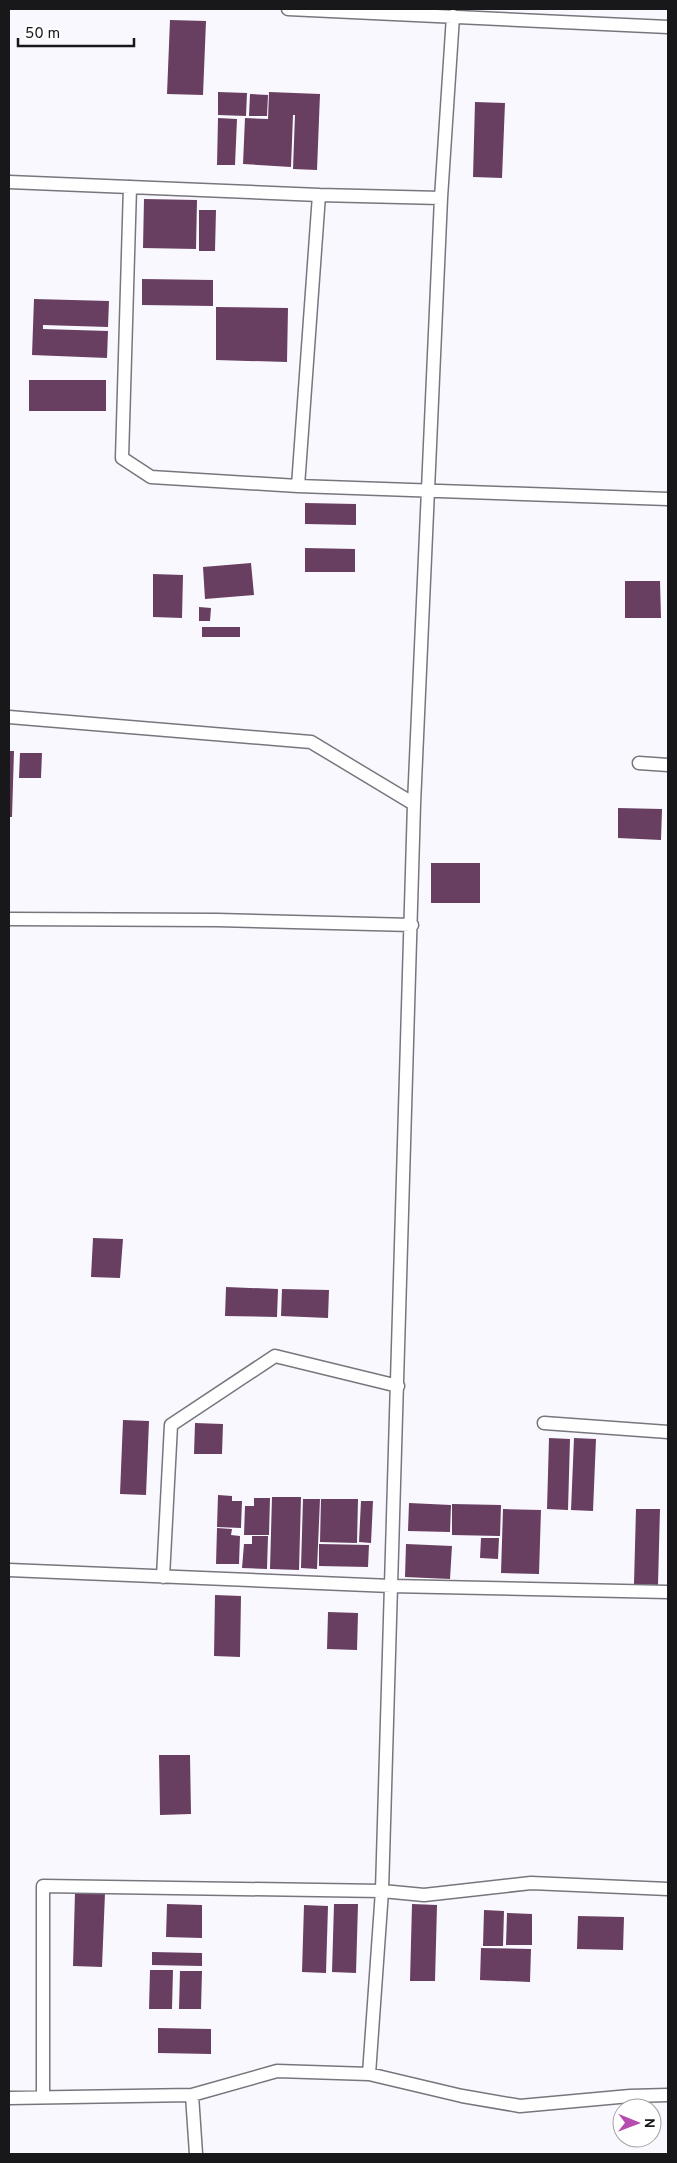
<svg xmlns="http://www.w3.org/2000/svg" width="677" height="2163" viewBox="0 0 677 2163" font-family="Overpass,sans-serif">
	<rect width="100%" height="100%" fill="#faf8ff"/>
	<!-- building -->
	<path fill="#683f60" d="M 170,20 L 206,21 L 203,95 L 167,94 Z
		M 218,92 L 247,93 L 246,116 L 218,115 Z
		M 269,92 L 320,94 L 317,170 L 293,169 L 295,115 L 293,115 L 291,167 L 243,164 L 245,118 L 268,119 Z
		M 250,94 L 268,95 L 267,116 L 249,116 Z
		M 475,102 L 505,103 L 502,178 L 473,177 Z
		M 218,118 L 237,119 L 235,165 L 217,165 Z
		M 144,199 L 197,200 L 196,249 L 143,248 Z
		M 199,210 L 216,210 L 215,251 L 199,251 Z
		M 142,279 L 213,280 L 213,306 L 142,305 Z
		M 34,299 L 109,301 L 108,327 L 43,325 L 43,329 L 108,331 L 107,358 L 32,355 Z
		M 216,307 L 288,308 L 287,362 L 216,360 Z
		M 29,380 L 106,380 L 106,411 L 29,411 Z
		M 305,503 L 356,504 L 356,525 L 305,524 Z
		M 305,548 L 355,549 L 355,572 L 305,572 Z
		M 251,563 L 254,595 L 205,599 L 203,567 Z
		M 153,574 L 183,575 L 182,618 L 153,617 Z
		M 625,581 L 660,581 L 661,618 L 625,618 Z
		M 199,607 L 211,608 L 210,621 L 199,621 Z
		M 202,627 L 240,627 L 240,637 L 202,637 Z
		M 9,751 L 14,751 L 12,817 L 9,817 Z
		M 20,753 L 42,753 L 41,778 L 19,778 Z
		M 618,808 L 662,809 L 661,840 L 618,838 Z
		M 431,863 L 480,863 L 480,903 L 431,903 Z
		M 93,1238 L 123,1239 L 120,1278 L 91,1277 Z
		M 226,1287 L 278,1289 L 277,1317 L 225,1316 Z
		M 282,1289 L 329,1290 L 328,1318 L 281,1316 Z
		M 123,1420 L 149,1421 L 146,1495 L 120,1494 Z
		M 195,1423 L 223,1424 L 222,1454 L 194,1454 Z
		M 549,1438 L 570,1439 L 568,1510 L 547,1509 Z
		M 574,1438 L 596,1439 L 593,1511 L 571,1510 Z
		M 218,1495 L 232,1496 L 232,1501 L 242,1501 L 241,1528 L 217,1527 Z
		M 272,1497 L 301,1497 L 299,1570 L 270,1569 Z
		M 254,1498 L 270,1498 L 269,1535 L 244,1535 L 245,1506 L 254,1506 Z
		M 303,1499 L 320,1499 L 317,1569 L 301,1568 Z
		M 321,1499 L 358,1499 L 357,1543 L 320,1542 Z
		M 361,1501 L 373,1501 L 371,1543 L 359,1542 Z
		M 409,1503 L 451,1505 L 450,1532 L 408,1531 Z
		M 452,1504 L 501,1505 L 500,1536 L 452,1535 Z
		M 503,1509 L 541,1510 L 539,1574 L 501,1573 Z
		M 636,1509 L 660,1509 L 658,1585 L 634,1584 Z
		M 217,1528 L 232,1529 L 231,1535 L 240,1536 L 239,1564 L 216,1564 Z
		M 252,1536 L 268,1536 L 267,1569 L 242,1568 L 244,1544 L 252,1544 Z
		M 481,1538 L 499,1538 L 498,1559 L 480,1558 Z
		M 319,1544 L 369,1545 L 368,1567 L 319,1566 Z
		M 406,1544 L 452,1546 L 450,1579 L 405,1577 Z
		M 215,1595 L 241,1596 L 240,1657 L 214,1656 Z
		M 328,1612 L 358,1613 L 357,1650 L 327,1649 Z
		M 159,1755 L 190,1755 L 191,1814 L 160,1815 Z
		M 75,1892 L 105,1893 L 102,1967 L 73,1966 Z
		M 167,1904 L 202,1905 L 202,1938 L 166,1937 Z
		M 334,1904 L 358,1904 L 356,1973 L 332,1972 Z
		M 412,1904 L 437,1905 L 435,1981 L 410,1981 Z
		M 304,1905 L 328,1906 L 326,1973 L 302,1972 Z
		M 484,1910 L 504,1911 L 503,1946 L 483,1946 Z
		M 507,1913 L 532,1914 L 532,1945 L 506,1945 Z
		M 578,1916 L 624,1917 L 623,1950 L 577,1949 Z
		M 481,1948 L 531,1949 L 530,1982 L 480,1980 Z
		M 152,1952 L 202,1953 L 202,1966 L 152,1965 Z
		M 150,1970 L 173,1970 L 172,2009 L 149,2009 Z
		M 180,1971 L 202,1971 L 201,2009 L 179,2009 Z
		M 158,2028 L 211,2029 L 211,2054 L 158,2053 Z"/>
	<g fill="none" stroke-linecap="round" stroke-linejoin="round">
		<!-- minor casing -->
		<g stroke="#78767d" stroke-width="15">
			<path id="minor" d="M 288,9 L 668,27
				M 9,182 L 319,195 L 441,198
				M 130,187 L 122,458 L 151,477 L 298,486 L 668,499
				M 298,486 L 319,195
				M 9,717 L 311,742 L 414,804
				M 639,763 L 668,765
				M 9,919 L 217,920 L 412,925
				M 544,1423 L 668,1432
				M 9,1570 L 391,1586 L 668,1592
				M 163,1577 L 171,1425 L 275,1356 L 398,1386
				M 369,2074 L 382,1891 L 414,804 L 441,198 L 453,16
				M 192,2095 L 196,2154
				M 43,2097 L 43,1886 L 382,1891 L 424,1895 L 531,1883 L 668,1889
				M 9,2098 L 192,2095 L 277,2071 L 369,2074 L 462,2096 L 520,2106 L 630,2096 L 668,2095"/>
		</g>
		<!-- minor -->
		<use href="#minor" stroke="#fff" stroke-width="12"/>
	</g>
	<!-- border -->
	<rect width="677" height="2163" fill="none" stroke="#18171a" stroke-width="20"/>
	<!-- north arrow -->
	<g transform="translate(637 2123) rotate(91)"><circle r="24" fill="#ffffff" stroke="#a3a2a3"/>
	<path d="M0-4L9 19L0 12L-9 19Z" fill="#b54caf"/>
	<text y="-8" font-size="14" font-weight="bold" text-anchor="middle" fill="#18171a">N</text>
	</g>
	<!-- scale -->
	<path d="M18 38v8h116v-8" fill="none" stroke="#18171a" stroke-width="2.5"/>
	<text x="25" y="38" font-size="15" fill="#18171a" stroke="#ffffff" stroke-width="4" paint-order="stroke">50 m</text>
</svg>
